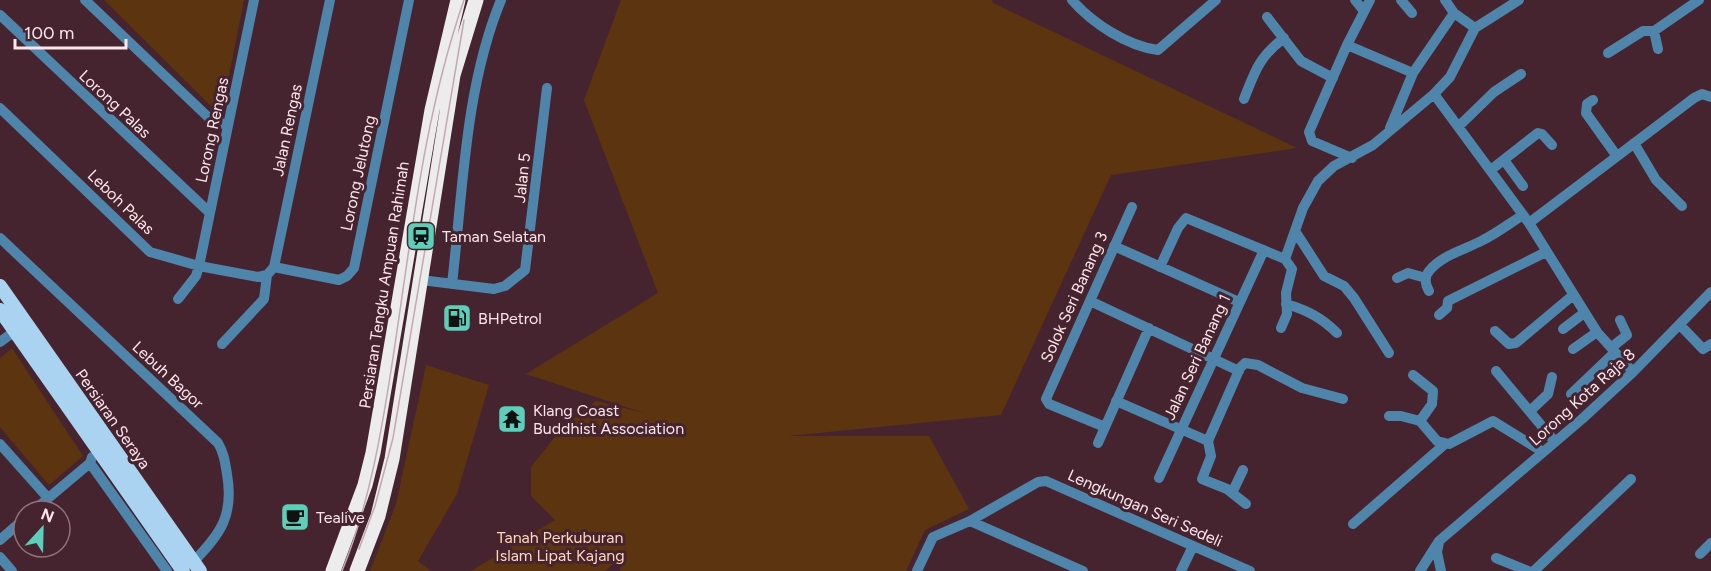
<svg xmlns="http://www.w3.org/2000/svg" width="1711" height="571" viewBox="0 0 1711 571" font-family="Figtree,sans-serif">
	<rect width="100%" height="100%" fill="#46242f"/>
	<!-- green -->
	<path fill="#5c340f" d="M 104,0 L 244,0 L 223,106 L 213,108 Z
		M 621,0 L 992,0 L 993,3 L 1297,148 L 1111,175 L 1001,415 L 788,436 L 929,436 L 969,509 L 925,530 L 906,571 L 620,571 L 622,557 L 605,571 L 471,571 L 555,520 L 531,496 L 531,467 L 562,428 L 596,401 L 644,413 L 526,374 L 658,293 L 584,100 Z
		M 12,348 L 83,456 L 49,485 L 0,427 L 0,358 Z
		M 426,365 L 489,385 L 457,494 L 418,561 L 431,571 L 370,571 L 396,504 Z"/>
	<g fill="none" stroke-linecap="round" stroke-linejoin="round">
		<!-- minor -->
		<path stroke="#4f85aa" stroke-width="10" d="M 85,0 L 208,117 L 228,126
			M 1072,0 C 1092,23 1127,46 1158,50 L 1216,0
			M 1355,0 L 1363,10
			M 1401,0 L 1412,13
			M 1445,0 L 1454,13 L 1475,28
			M 0,15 L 210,213
			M 1267,17 L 1301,61 L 1333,78
			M 1347,45 L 1413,73
			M 1658,49 L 1654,31 L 1699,0
			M 1608,53 L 1643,31 L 1654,31
			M 1434,94 L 1529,223 L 1597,332 L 1633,372
			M 1244,99 C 1255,71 1259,57 1284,38
			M 1593,100 L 1587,104 L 1586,113 L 1616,155
			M 0,108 L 150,252 L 199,266 L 258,277 L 267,275 L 274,267 L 330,0
			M 1459,126 L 1494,92 L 1521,74
			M 1390,128 L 1413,73 L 1454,13
			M 1634,143 L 1656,180 L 1682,206
			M 1352,158 L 1312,141 L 1309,132 L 1347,45 L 1370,0
			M 1504,160 L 1523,186
			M 1492,169 L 1538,133 L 1542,134 L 1552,145
			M 1529,223 L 1694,98 L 1702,94 L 1711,97
			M 1295,231 L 1324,276 L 1344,286 L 1354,298 L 1389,353
			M 0,238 L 218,443 C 224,453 225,462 227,474 C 234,515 221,534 193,562
			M 1114,246 L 1239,302
			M 1285,259 L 1303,208 L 1318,181 L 1334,166 L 1373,145 L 1434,94 L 1450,77 L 1475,28 L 1519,0
			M 274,267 L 339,280 L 347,276 L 354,268 L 409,0
			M 1160,267 L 1178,228 L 1186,218 L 1285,259
			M 1397,278 L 1408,273 L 1426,278
			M 421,280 L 494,289 L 505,286 L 525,270 L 547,88
			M 452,284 C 463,190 465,87 501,0
			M 1429,291 C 1425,284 1424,276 1430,270 C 1442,255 1467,249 1483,240 C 1497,233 1510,223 1523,215
			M 178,299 L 196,276 L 199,266 L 254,0
			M 1090,301 L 1239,371
			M 1286,304 C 1307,310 1322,318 1337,333
			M 1439,315 L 1447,308 L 1448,301 L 1546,252
			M 1680,325 L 1703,349 L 1711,344
			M 1281,328 L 1287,314 L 1286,293 L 1292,269 L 1285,259
			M 1563,329 L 1584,313
			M 1495,331 L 1509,344 L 1516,343 L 1572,296
			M 0,342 L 15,331
			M 222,344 L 264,299 L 267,275
			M 1612,347 L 1627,335 L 1620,320
			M 1573,349 L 1597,332
			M 1496,371 L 1555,442
			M 1413,375 L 1433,391 L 1432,404 L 1420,421 L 1437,441 L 1449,444 L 1493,421 L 1543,452
			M 1571,394 L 1615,352
			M 1116,401 L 1208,441 L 1211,456 L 1202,479 L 1227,489 L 1246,504
			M 1530,411 L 1548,394 L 1552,377
			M 1389,416 L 1401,416 L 1420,421
			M 1105,427 L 1049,404 L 1046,399 L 1132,207
			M 1208,441 L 1240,368 L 1245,363 L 1258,365 L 1302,388 L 1343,399
			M 1098,443 L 1149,328
			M 0,444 L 48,498
			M 90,463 L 167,571
			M 1159,478 L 1264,250
			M 1232,493 L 1243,470
			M 33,511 L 90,463 L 92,457
			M 970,521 L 1083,571
			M 1353,524 L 1445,444
			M 0,540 L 24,519
			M 1439,542 L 1437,552 L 1441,571
			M 1700,554 L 1711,543
			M 0,557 L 12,571
			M 1496,558 L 1528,571
			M 917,571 L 933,537 L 970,521 L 1038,482 L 1046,481 L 1250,571
			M 1181,571 L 1193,546
			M 1420,571 L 1439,541 L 1582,419 L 1633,372 L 1711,292
			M 1534,571 L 1631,479"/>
		<!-- major -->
		<path stroke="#aad3f1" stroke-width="14" d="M 0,286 L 200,571
			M 0,310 L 183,571"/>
		<!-- highway -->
		<path stroke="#ececec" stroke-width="15" d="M 333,571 L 365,485 L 373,453 L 432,110 L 458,0
			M 357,571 L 378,516 L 392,459 L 453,75 L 476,0"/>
		<!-- tram -->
		<path stroke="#c3a8b0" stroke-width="1.5" d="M 359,549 L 375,506 L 393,438 L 464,20
			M 342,571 C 369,505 381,435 392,364 C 411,242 423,118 464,0"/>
	</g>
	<!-- icons -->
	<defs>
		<g id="station-square" transform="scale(1.5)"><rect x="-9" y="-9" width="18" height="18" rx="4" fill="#5dceb9" stroke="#46242f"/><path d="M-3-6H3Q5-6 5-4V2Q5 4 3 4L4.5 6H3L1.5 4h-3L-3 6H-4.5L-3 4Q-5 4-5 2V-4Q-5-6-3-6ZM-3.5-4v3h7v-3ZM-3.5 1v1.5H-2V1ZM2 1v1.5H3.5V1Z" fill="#111"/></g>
		<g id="fuel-square" transform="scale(1.5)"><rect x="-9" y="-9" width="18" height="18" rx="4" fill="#5dceb9" stroke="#46242f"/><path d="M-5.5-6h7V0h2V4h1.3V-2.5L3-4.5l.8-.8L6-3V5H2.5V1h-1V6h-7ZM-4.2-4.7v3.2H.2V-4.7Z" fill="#111"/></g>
		<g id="temple-square" transform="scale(1.5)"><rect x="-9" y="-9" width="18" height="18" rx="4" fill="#5dceb9" stroke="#46242f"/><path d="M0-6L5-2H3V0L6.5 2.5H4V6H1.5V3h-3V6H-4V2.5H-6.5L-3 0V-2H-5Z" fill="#111"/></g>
		<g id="cafe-square" transform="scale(1.5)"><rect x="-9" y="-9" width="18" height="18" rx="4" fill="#5dceb9" stroke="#46242f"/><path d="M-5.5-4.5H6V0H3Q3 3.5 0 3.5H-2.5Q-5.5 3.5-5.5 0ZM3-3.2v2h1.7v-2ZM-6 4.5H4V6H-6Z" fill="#111"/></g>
	</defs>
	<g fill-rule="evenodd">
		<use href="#station-square" x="421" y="236"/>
		<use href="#fuel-square" x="457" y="318"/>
		<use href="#temple-square" x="512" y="419"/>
		<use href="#cafe-square" x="295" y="517"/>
	</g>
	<g text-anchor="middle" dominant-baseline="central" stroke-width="6" stroke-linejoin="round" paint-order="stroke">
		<!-- street labels -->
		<g font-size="16" fill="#fce5eb" stroke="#46242f">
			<text transform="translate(115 104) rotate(43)">Lorong Palas</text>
			<text transform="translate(212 130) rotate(-78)">Lorong Rengas</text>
			<text transform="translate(287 130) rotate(-78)">Jalan Rengas</text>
			<text transform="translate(358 173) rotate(-78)">Lorong Jelutong</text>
			<text transform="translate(522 178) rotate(-84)">Jalan 5</text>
			<text transform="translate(121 202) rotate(44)">Leboh Palas</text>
			<text transform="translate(384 285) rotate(-81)">Persiaran Tengku Ampuan Rahimah</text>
			<text transform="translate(1074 297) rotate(-66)">Solok Seri Banang 3</text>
			<text transform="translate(1197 357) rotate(-65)">Jalan Seri Banang 1</text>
			<text transform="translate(168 375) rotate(43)">Lebuh Bagor</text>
			<text transform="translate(1582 397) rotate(-42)">Lorong Kota Raja 8</text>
			<text transform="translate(113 419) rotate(55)">Persiaran Seraya</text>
			<text transform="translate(1145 508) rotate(24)">Lengkungan Seri Sedeli</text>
		</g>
		<!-- poi labels -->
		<g font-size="16" fill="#fce5eb" stroke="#46242f" text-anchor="start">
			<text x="442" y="236">Taman Selatan</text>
			<text x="478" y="318">BHPetrol</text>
			<text x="533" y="410">Klang Coast<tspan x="533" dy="18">Buddhist Association</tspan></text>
			<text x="316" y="517">Tealive</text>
		</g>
		<!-- park labels -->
		<g font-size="16" fill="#fed7b9" stroke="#46242f">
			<text x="560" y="537">Tanah Perkuburan<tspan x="560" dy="18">Islam Lipat Kajang</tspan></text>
		</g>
	</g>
	<!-- north arrow -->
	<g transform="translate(42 529) rotate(22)"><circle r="28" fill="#46242f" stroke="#8f717a" stroke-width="1.5"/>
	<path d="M0-4.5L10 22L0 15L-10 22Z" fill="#5dceb9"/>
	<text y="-9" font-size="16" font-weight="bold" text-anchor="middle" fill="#fce5eb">N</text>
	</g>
	<!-- scale -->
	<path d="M15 39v9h111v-9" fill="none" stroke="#fce5eb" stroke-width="3"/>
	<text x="24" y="39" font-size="18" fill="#fce5eb" stroke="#46242f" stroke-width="4.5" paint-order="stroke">100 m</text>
</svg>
